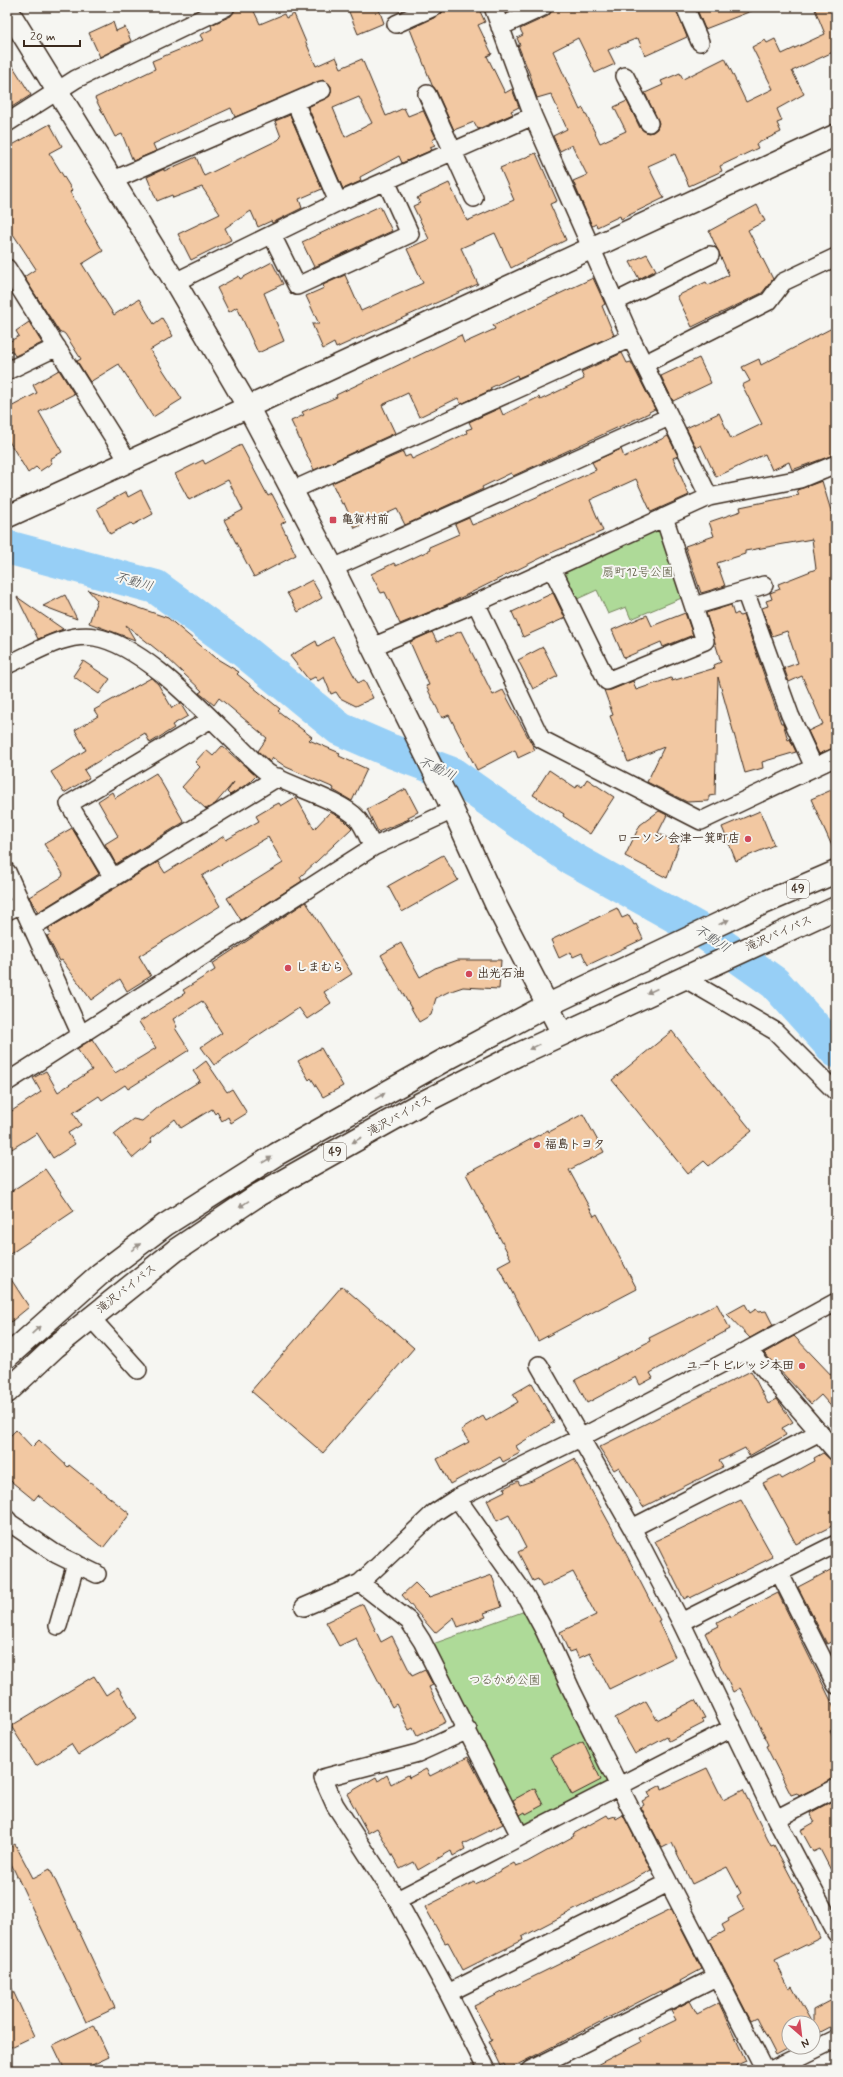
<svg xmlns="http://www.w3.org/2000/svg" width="843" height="2077" viewBox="0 0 843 2077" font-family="Mynerve,'Klee One',sans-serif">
	<rect width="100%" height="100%" fill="#f6f6f2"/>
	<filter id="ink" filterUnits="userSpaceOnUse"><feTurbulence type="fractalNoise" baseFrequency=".025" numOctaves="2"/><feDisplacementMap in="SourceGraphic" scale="8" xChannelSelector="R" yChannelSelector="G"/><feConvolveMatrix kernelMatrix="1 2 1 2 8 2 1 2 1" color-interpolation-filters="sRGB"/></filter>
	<g filter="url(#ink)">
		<!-- green -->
		<path fill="#aeda98" stroke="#74825b" d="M 659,526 L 684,597 L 631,619 L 626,607 L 608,614 L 597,590 L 573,601 L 557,569 Z
			M 528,1610 L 612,1783 L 522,1829 L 430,1645 Z"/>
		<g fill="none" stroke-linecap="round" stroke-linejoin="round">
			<!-- river -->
			<path stroke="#97cff6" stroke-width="34" d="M 7,547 L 156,587 L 244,651 L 340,729 L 391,751 L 452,774 L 571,858 L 702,931 L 775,983 L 836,1051"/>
		</g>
		<!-- building -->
		<path fill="#f2c8a2" stroke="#3b2a1e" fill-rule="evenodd" d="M 236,7 L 252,7 L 260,24 L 284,14 L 286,18 L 294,14 L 316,66 L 336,57 L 341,68 L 362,59 L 386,116 L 404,108 L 408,116 L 423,110 L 436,138 L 432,140 L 435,145 L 430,147 L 432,150 L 402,163 L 399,156 L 360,177 L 361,181 L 343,189 L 308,107 L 330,96 L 331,86 L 323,80 L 235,117 L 231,108 L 153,144 L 156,151 L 133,161 L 122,134 L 115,137 L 95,98 L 155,69 L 152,61 L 203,40 L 200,35 L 212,29 L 211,25 L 231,16 ZM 359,97 L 372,123 L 345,137 L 333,108 Z
			M 347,7 L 378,7 L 384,23 L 358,34 Z
			M 444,7 L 478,7 L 485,22 L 478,25 L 492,54 L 487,56 L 505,93 L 512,89 L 519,107 L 511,111 L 513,114 L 478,129 L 474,122 L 454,130 L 436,90 L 432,85 L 410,29 L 438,16 L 442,13 Z
			M 553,7 L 675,7 L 687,37 L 645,56 L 638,38 L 608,50 L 615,64 L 595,73 L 578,38 L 553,51 L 580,110 L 583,108 L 600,143 L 626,131 L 614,107 L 627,101 L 640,128 L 648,133 L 653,132 L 657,129 L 659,123 L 645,93 L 663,85 L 661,81 L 680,73 L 683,79 L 725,58 L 746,102 L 773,89 L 752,47 L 765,40 L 767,43 L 775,39 L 782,54 L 825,34 L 814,7 L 836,7 L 836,58 L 833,52 L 792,71 L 804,94 L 777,109 L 782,121 L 777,123 L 781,132 L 756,144 L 758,148 L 720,166 L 722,171 L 689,186 L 675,154 L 648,166 L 664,198 L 621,219 L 620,216 L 597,227 L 596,224 L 592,226 L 573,181 L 587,175 L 572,145 L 560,151 L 553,136 L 567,129 L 551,94 L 537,98 L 531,80 L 532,80 L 518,45 L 520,45 L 517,38 L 523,35 L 520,29 L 548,16 L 551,12 Z
			M 696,7 L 759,7 L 759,8 L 705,29 Z
			M 113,22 L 116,31 L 125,27 L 131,41 L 100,57 L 89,33 Z
			M 7,57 L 31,95 L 7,110 Z
			M 290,115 L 322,189 L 299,199 L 302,208 L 272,223 L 271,221 L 258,227 L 251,211 L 225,228 L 231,240 L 191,260 L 178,234 L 220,214 L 202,187 L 173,198 L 172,195 L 157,201 L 147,177 L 164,169 L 164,171 L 196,157 L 204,176 L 278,140 L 281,137 L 275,121 Z
			M 50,124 L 62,146 L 49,153 L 72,190 L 70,192 L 86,220 L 85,221 L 103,251 L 82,264 L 114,315 L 139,299 L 154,324 L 162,318 L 173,336 L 150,350 L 182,399 L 153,417 L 119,364 L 90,382 L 77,361 L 81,359 L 65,334 L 62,332 L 60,333 L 24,277 L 36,269 L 13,234 L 7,238 L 7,148 Z
			M 536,153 L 557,201 L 550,204 L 566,240 L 511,268 L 495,233 L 461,248 L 478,284 L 336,348 L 334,343 L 323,349 L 312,324 L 319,324 L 306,296 L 324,288 L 323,285 L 345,275 L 361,311 L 423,283 L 407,249 L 429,239 L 413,206 L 420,203 L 417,198 L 449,183 L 467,221 L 514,200 L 500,168 Z
			M 757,205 L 765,221 L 748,230 L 773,279 L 762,293 L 692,327 L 677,296 L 706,282 L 708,285 L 729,275 L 709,231 Z
			M 380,206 L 392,231 L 314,267 L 302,242 Z
			M 647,254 L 656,270 L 639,279 L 630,262 Z
			M 272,262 L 283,284 L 264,293 L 284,341 L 258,353 L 237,307 L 229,312 L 217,288 L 239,276 L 240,279 Z
			M 593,278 L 605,304 L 602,306 L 614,335 L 518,378 L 517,375 L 490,388 L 491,390 L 461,404 L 458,398 L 419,417 L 408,393 L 382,405 L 395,433 L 314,470 L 291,421 L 304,415 L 302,412 L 337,397 L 336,395 L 461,335 L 464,343 L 495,329 L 493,325 Z
			M 29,322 L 42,343 L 15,356 L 7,343 L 19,336 L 16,331 Z
			M 836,326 L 836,454 L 792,470 L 789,462 L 772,470 L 765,454 L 716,477 L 701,445 L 696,448 L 686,428 L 719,413 L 731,439 L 762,424 L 742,385 L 750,381 L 742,367 L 759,359 L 761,365 Z
			M 622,353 L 627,363 L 631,362 L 655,409 L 649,412 L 649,413 L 513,476 L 511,473 L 482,487 L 483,489 L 405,525 L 397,509 L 355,528 L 344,503 L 342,504 L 332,483 L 403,452 L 405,457 L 410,455 L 412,459 L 467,433 L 466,430 L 472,428 L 469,422 L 500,408 L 503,415 L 539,397 L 540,400 L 584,379 L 581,372 Z
			M 699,358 L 711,383 L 673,401 L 661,376 Z
			M 59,370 L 74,394 L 39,412 L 62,452 L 50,459 L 52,463 L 40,471 L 36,467 L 28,473 L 7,438 L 7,409 L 37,393 L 33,385 Z
			M 668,436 L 678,456 L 673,458 L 689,495 L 651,512 L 636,479 L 590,500 L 603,531 L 553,552 L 444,606 L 400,624 L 385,592 L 381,593 L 371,574 L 394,563 L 396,566 L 430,550 L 429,547 L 459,534 L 455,524 L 469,518 L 472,525 L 495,516 L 596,470 L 592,462 L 621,449 L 624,457 Z
			M 241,445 L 268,496 L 272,494 L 286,521 L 281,524 L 296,555 L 254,577 L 224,520 L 243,510 L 228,480 L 189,500 L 175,474 L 203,460 L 205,464 Z
			M 822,481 L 832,514 L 836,514 L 836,747 L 819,754 L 808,731 L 823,724 L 802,676 L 789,682 L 784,668 L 798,663 L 787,631 L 772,636 L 762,608 L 768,606 L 766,601 L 772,599 L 770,593 L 780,589 L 778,584 L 816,569 L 812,539 L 745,551 L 745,554 L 717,563 L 725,586 L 701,593 L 685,546 L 714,536 L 709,522 L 741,511 L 740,507 L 799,495 L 797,490 Z
			M 141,490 L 153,514 L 133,525 L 131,523 L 110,534 L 97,508 L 126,492 L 128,497 Z
			M 312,580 L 322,598 L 298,612 L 287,593 Z
			M 88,590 L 168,618 L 214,657 L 239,672 L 237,674 L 280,709 L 278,711 L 312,737 L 309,740 L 340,753 L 339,756 L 367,769 L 352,801 L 333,790 L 334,788 L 286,767 L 273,758 L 270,762 L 258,751 L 267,738 L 219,698 L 214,705 L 203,696 L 199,693 L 202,691 L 166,657 L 126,625 L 135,640 L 89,623 L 97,600 Z
			M 553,593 L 565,618 L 523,637 L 512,612 Z
			M 65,595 L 77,619 L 43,606 Z
			M 17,597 L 63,629 L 38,639 Z
			M 731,605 L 734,615 L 738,613 L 740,616 L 743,615 L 781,723 L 783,723 L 788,740 L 790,739 L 796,752 L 762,762 L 763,768 L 745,773 L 718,677 L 715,795 L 709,796 L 709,801 L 687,802 L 647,782 L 664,747 L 628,762 L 610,716 L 613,715 L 604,690 L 611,690 L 633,681 L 636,690 L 671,678 L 672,681 L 715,668 L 714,665 L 721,662 L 706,613 Z
			M 685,613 L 693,635 L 663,647 L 661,642 L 624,658 L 612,630 L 647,615 L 652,626 Z
			M 461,631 L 493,695 L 503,690 L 535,750 L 518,758 L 515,750 L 477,770 L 449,715 L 442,718 L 426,686 L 429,685 L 410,642 L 432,632 L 437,642 Z
			M 333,637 L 358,683 L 364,680 L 373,698 L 356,706 L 340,698 L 336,692 L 331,694 L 324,677 L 318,681 L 315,677 L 309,680 L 290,656 L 316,641 L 318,646 Z
			M 543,647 L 558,676 L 533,689 L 518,660 Z
			M 83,661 L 110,679 L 99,694 L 73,676 Z
			M 151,678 L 158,684 L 172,708 L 180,703 L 188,716 L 172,725 L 174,728 L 150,743 L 145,733 L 84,770 L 89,778 L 64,793 L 51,772 L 86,750 L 75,730 L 98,716 L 94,710 Z
			M 222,746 L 256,776 L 250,782 L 230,795 L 227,792 L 234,782 L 215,804 L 206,809 L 182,787 L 200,767 L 195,762 L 206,750 L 213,756 Z
			M 549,770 L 576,788 L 578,784 L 582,787 L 587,779 L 614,797 L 590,834 L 563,816 L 564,814 L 533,795 Z
			M 156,773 L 184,822 L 116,864 L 105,844 L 118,836 L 98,801 L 112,792 L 115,798 Z
			M 836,788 L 836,855 L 811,799 Z
			M 406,789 L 418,812 L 408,817 L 409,819 L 378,832 L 367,809 Z
			M 296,797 L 314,829 L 330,812 L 343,819 L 342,821 L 344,820 L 352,828 L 300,877 L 302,881 L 241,920 L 227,898 L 283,863 L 268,837 L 202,876 L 220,906 L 139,956 L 151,976 L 127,991 L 120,979 L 91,1000 L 62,960 L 60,961 L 47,936 L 51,934 L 48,929 L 158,862 L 165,873 L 224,836 L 226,840 L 259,821 L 256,816 L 273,806 L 279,803 L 281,806 Z
			M 659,811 L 667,815 L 658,833 L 679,844 L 667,878 L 625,856 L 640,825 Z
			M 760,811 L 774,845 L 736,861 L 722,827 Z
			M 72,828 L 99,874 L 38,912 L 29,897 L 62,877 L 63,874 L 44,844 Z
			M 443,855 L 458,880 L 402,912 L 388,886 Z
			M 306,902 L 352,974 L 324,992 L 331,1003 L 307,1019 L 299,1008 L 214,1065 L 201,1047 L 222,1033 L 202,1001 L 173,1019 L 177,1027 L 175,1028 L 189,1050 L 128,1089 L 125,1085 L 102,1100 L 99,1096 L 73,1113 L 81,1125 L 68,1133 L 75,1144 L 53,1158 L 37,1133 L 7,1152 L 7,1114 L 41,1092 L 33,1078 L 46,1071 L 58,1092 L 92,1070 L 77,1049 L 92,1039 L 115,1073 L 156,1048 L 139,1022 L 185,993 L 183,990 L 215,970 L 212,964 Z
			M 617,908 L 622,918 L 629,915 L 634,925 L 636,924 L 643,939 L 588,965 L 582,953 L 573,957 L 571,952 L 559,958 L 551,940 Z
			M 401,943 L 420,977 L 435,968 L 458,960 L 501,960 L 499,989 L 463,987 L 448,992 L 436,998 L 431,1015 L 419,1022 L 381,955 Z
			M 672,1031 L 752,1131 L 709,1166 L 704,1161 L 688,1174 L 612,1080 Z
			M 321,1048 L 343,1086 L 323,1097 L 311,1078 L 309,1080 L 298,1061 Z
			M 206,1061 L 227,1092 L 232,1089 L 247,1113 L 231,1123 L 228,1117 L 222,1121 L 217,1112 L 215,1114 L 212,1109 L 181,1128 L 175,1119 L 150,1139 L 152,1142 L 133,1158 L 114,1134 L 133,1119 L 142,1121 L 161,1105 L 200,1081 L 193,1071 Z
			M 583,1114 L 604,1152 L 569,1170 L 594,1216 L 597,1214 L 637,1289 L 538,1341 L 498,1266 L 511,1259 L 466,1174 L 548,1130 L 549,1132 Z
			M 45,1169 L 74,1211 L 7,1256 L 7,1194 Z
			M 7,1273 L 29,1307 L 7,1325 Z
			M 342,1286 L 414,1348 L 323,1453 L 251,1391 Z
			M 717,1304 L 730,1329 L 650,1373 L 653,1378 L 640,1385 L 636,1377 L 587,1403 L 575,1380 L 650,1341 L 649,1338 Z
			M 745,1304 L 750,1313 L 756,1309 L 758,1312 L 766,1311 L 773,1325 L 750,1338 L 727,1314 Z
			M 794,1336 L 836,1380 L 836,1412 L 821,1395 L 811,1404 L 764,1353 Z
			M 751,1371 L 768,1404 L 777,1399 L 793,1422 L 782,1428 L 786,1435 L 749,1456 L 745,1448 L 719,1461 L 723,1467 L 643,1507 L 619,1467 L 614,1470 L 599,1447 Z
			M 532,1383 L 554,1422 L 516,1446 L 520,1453 L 503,1462 L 500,1457 L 450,1484 L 437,1459 L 469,1442 L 461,1430 L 483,1416 L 486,1421 L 518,1402 L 513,1394 Z
			M 16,1430 L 32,1447 L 39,1440 L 68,1467 L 69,1465 L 130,1514 L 103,1548 L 38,1495 L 34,1500 L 7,1478 L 7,1439 Z
			M 823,1453 L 832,1461 L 836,1469 L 836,1524 L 796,1544 L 763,1483 L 779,1475 L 782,1479 L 815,1461 L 814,1458 Z
			M 574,1459 L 624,1550 L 660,1620 L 658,1621 L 675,1657 L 609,1689 L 590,1653 L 579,1658 L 575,1650 L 569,1652 L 560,1632 L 596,1615 L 573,1572 L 542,1587 L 538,1579 L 533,1581 L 518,1552 L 526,1548 L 509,1515 L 497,1521 L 487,1500 L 505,1491 L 504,1488 L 518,1481 L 520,1485 L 532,1481 Z
			M 741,1500 L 773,1557 L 690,1598 L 689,1596 L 684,1599 L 655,1541 Z
			M 836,1567 L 836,1639 L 827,1644 L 798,1587 Z
			M 492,1575 L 502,1607 L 484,1613 L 486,1617 L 458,1627 L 454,1617 L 435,1633 L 402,1595 L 415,1583 L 429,1597 Z
			M 778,1593 L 836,1711 L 836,1728 L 830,1731 L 836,1744 L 836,1778 L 799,1796 L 797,1793 L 791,1795 L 766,1746 L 768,1745 L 764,1736 L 765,1736 L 740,1688 L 733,1692 L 705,1633 L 719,1626 L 717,1622 L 730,1615 L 731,1617 Z
			M 363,1604 L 381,1642 L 392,1636 L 412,1676 L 425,1670 L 433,1685 L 429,1687 L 446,1722 L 417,1736 L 413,1728 L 409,1730 L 396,1704 L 392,1707 L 356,1638 L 339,1646 L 326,1622 Z
			M 94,1676 L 106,1695 L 118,1687 L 137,1718 L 78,1755 L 71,1744 L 36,1766 L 11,1726 Z
			M 695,1700 L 705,1718 L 701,1719 L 704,1723 L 669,1741 L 667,1737 L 635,1754 L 615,1718 L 646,1701 L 657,1720 Z
			M 583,1741 L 601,1780 L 572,1795 L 551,1757 Z
			M 468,1757 L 503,1824 L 463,1844 L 465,1849 L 453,1856 L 451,1851 L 418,1870 L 414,1862 L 400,1869 L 377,1828 L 368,1833 L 347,1794 L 376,1777 L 378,1781 L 387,1775 L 391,1784 L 408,1775 L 409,1778 L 426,1769 L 430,1776 Z
			M 707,1768 L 723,1800 L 743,1790 L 771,1846 L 774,1845 L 803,1900 L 820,1938 L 775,1960 L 789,1989 L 792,1987 L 812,2023 L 789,2023 L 789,2047 L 791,2047 L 776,2055 L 757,2018 L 751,2021 L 709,1940 L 725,1931 L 722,1925 L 729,1921 L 728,1919 L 744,1910 L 737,1896 L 741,1893 L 727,1867 L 692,1884 L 672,1843 L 662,1848 L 641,1807 L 644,1805 L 642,1801 L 650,1797 L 648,1792 L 661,1785 L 662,1789 Z
			M 535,1788 L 543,1805 L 526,1814 L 525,1812 L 520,1815 L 513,1800 Z
			M 836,1799 L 836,1880 L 820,1849 L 813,1852 L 801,1830 L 815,1822 L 810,1813 Z
			M 607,1815 L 609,1818 L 615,1816 L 616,1819 L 623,1815 L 651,1870 L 522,1937 L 523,1940 L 463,1970 L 448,1942 L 445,1943 L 425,1907 L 474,1882 L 475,1884 L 482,1881 L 514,1863 L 516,1866 L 527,1862 L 574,1836 L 573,1834 Z
			M 15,1844 L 33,1878 L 50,1869 L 115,2008 L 86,2022 L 7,1855 L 7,1849 Z
			M 671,1909 L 702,1969 L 680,1981 L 681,1983 L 661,1993 L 660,1991 L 507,2070 L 504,2064 L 501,2066 L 489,2041 L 492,2040 L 474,2006 Z
			M 7,1978 L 34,2036 L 7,2049 Z
			M 836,1998 L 836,2024 L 813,2036 L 813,2010 Z
			M 690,2001 L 697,2014 L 719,2003 L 746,2061 L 737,2065 L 740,2070 L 587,2070 L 641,2042 L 639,2038 L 676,2020 L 671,2011 Z
			M 94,2025 L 109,2057 L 92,2065 L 95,2070 L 65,2070 L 53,2045 Z"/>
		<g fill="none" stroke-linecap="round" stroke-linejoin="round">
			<!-- minor casing -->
			<g stroke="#3b2a1e" stroke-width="20">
				<path id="minor" d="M 493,7 L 533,116 L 631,338 L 709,497
					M 685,7 L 700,42
					M 396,24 L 434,7
					M 500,27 L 543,7
					M 625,76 L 649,123
					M 427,94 L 474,198
					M 295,102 L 338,202
					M 7,123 L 76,79 L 226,7
					M 111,181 L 322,90
					M 272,235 L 297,286 L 410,234 L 386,181
					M 7,268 L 128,461
					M 175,282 L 338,202 L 533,116
					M 615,302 L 710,255
					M 644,364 L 769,301 L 783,282 L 836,257
					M 7,371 L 57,347
					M 293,490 L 631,338
					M 333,568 L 669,417
					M 552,568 L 607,681 L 705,641 L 664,517
					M 745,591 L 790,715 L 814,767
					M 476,603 L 541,739 L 701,821 L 836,757
					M 694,606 L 764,585
					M 372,647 L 476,603 L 709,497 L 800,479 L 836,464
					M 7,665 C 34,653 65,632 95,637 C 145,646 203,712 239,746 C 248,755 258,766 268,773 C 290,786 342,801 357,818 C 364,826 368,838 373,847
					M 7,872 L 81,1035
					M 113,878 L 69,804 L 211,719
					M 7,911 L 22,904
					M 32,927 L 278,777
					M 682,977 L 775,1031 L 836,1092
					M 7,1082 L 373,847 L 453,810
					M 91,1318 L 138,1370
					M 748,1350 L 836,1302
					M 539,1365 L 632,1528 L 681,1622 L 776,1819 L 836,1933
					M 7,1519 L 10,1523 L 56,1554 L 97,1574
					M 632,1528 L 820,1432
					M 780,1574 L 836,1685
					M 360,1583 L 409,1621 L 422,1641 L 520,1836
					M 304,1607 L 360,1583 L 434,1513 L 457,1498
					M 681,1622 L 836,1544
					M 58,1626 L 76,1563
					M 468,1730 L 418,1753 L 323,1778 L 335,1805 L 397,1900 L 448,1993 L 487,2070
					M 776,1819 L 836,1788
					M 397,1900 L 732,1728
					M 448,1993 L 668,1883
					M 530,2070 L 716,1977
					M 765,2070 L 619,1786 L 571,1689 L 545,1632 L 524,1593 L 457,1498 L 580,1438 L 748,1350 L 836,1452
					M 773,2070 L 836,2039"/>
			</g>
			<!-- tertiary casing -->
			<g stroke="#3b2a1e" stroke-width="24">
				<path id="tertiary" d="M 7,9 L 175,282 L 248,407 L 333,568 L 453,810 L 496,905 L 562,1033
					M 7,517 L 248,407 L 836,135"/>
			</g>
			<!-- trunk casing -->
			<g stroke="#3b2a1e" stroke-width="25">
				<path id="trunk" d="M 7,1357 L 100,1274 L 165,1225 L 277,1154 L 441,1062 L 548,1005 L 759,905 L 836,872
					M 7,1392 L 55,1347 L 176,1250 L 258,1195 L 420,1104 L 517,1055 L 836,908"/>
			</g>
			<!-- minor -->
			<use href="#minor" stroke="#f6f6f2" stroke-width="17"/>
			<!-- tertiary -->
			<use href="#tertiary" stroke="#f6f6f2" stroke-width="21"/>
			<!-- trunk -->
			<use href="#trunk" stroke="#f6f6f2" stroke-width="22"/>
		</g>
		<!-- one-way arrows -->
		<defs><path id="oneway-solid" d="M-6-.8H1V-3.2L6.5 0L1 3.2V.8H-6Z"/></defs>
		<g fill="#989088">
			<use href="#oneway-solid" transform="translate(724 922) rotate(-26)"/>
			<use href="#oneway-solid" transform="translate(652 991) rotate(155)"/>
			<use href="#oneway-solid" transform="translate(534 1047) rotate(154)"/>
			<use href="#oneway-solid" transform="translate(380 1096) rotate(-29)"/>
			<use href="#oneway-solid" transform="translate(357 1140) rotate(151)"/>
			<use href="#oneway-solid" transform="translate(267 1160) rotate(-32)"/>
			<use href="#oneway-solid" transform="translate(244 1204) rotate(146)"/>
			<use href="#oneway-solid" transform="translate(136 1247) rotate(-37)"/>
			<use href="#oneway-solid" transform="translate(36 1330) rotate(-43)"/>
		</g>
	</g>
	<!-- markers -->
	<g fill="#d1495b" stroke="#f6f6f2" stroke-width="1.5">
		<rect x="329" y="516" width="8" height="8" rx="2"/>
		<circle cx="748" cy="839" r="4"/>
		<circle cx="288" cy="968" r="4"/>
		<circle cx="469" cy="974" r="4"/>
		<circle cx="537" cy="1145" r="4"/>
		<circle cx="802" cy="1366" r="4"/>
	</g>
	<g text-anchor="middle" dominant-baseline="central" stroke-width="4" stroke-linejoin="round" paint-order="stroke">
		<!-- shield labels -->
		<g fill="#f6f6f2" stroke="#73675e" stroke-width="1">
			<rect x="787" y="880" width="22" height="18" rx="3"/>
			<rect x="324" y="1143" width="22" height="18" rx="3"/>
		</g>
		<g font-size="11" font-weight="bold" fill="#3b2a1e">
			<text x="798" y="889">49</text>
			<text x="335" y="1152">49</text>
		</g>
		<!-- poi labels -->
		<g font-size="12" font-weight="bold" fill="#3b2a1e" stroke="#f6f6f2" text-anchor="start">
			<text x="341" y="520">亀賀村前</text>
			<text x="740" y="839" text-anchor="end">ローソン 会津一箕町店</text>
			<text x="296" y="968">しまむら</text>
			<text x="477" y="974">出光石油</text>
			<text x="545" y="1145">福島トヨタ</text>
			<text x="794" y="1366" text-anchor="end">ユートビレッジ本田</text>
		</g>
		<!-- park labels -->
		<g font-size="12" fill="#58563c" stroke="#f6f6f2">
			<text x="638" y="573">扇町12号公園</text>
			<text x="505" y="1681">つるかめ公園</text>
		</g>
		<!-- street labels -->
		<g font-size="12" fill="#3b2a1e" stroke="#f6f6f2">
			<text transform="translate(779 934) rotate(-24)">滝沢バイパス</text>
			<text transform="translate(400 1116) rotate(-29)">滝沢バイパス</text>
			<text transform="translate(127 1289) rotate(-38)">滝沢バイパス</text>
		</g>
		<!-- water labels -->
		<g font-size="13" font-style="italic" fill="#525354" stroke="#f6f6f2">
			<text transform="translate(134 582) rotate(16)">不動川</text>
			<text transform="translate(437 769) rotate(25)">不動川</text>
			<text transform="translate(712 939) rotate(34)">不動川</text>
		</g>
	</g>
	<!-- margin -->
	<rect width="843" height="2077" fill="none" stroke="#f6f6f2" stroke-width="24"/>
	<rect x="12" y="12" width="819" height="2053" fill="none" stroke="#3b2a1e" stroke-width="1.5" filter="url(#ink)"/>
	<!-- north arrow -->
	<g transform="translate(801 2035) rotate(152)"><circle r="19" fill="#f6f6f2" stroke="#aba49d"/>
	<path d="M0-3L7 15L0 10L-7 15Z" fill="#d1495b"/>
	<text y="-6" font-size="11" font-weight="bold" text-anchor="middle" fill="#3b2a1e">N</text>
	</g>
	<!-- scale -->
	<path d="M24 40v6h56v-6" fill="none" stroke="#3b2a1e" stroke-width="2"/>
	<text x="30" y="40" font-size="12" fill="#3b2a1e" stroke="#f6f6f2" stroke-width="3" paint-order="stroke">20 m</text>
</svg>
